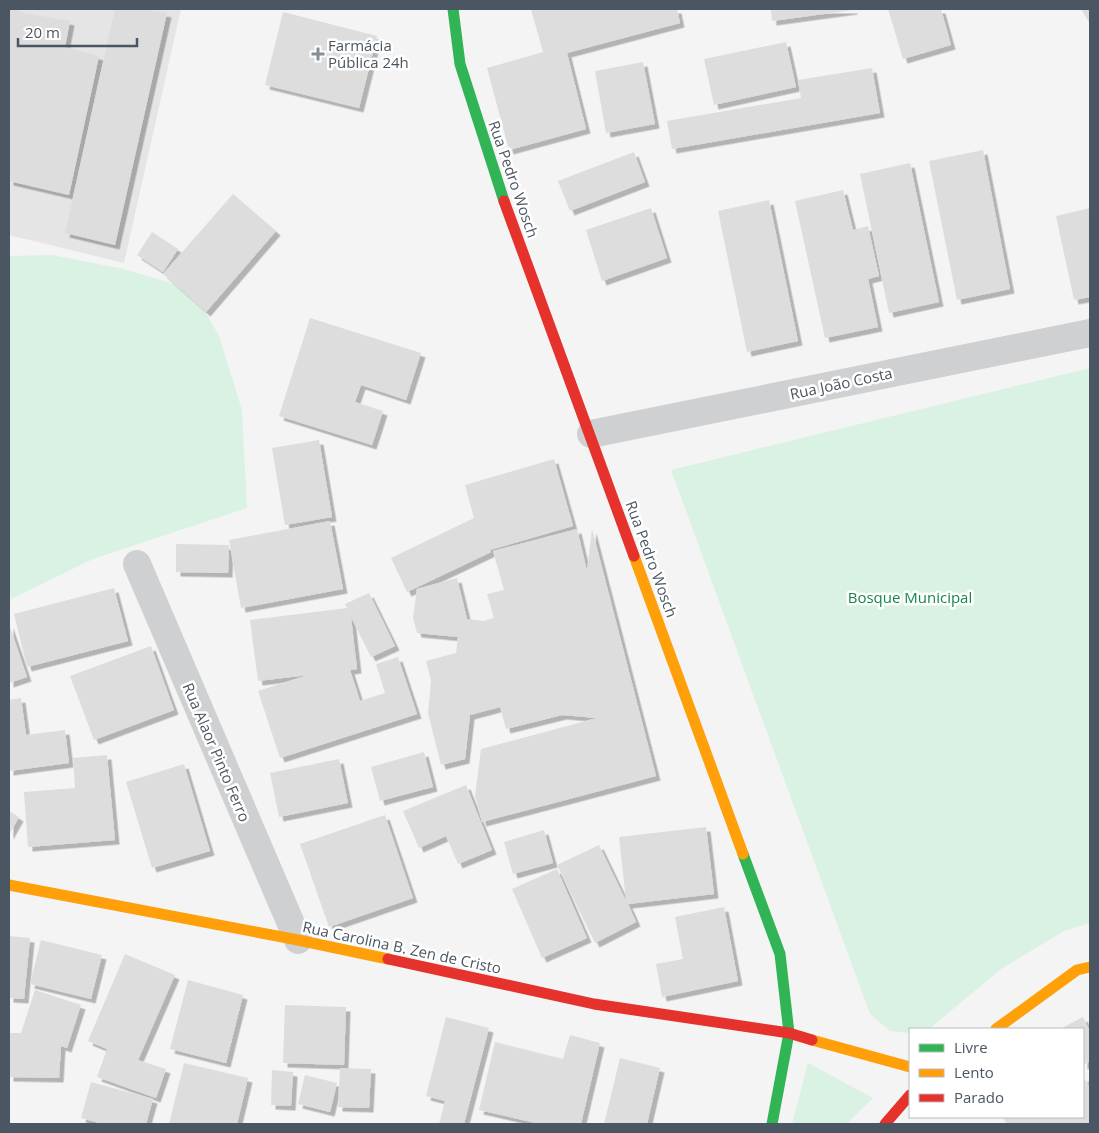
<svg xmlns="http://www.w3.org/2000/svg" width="1099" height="1133" viewBox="0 0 1099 1133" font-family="'Open Sans',sans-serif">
	<defs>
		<filter id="shadow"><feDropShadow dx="4.5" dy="4.5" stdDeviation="0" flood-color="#0004"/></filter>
	</defs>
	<rect width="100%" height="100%" fill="#f4f4f4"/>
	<!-- education -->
	<path fill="#e6e5e6" d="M 9,9 L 181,9 L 124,263 L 9,235 Z"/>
	<!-- green -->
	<path fill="#d9f2e3" d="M 52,255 L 124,269 L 193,290 L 219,336 L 242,410 L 247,508 L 93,559 L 9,600 L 9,256 Z
		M 1090,368 L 1090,923 L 1064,931 L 1001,969 L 929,1029 L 910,1029 L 910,1033 L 890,1031 L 870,1014 L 671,470 Z
		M 808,1063 L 873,1098 L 847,1124 L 792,1124 Z"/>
	<!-- building -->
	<path fill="#ddddde" filter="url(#shadow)" d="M 9,9 L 20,9 L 19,12 L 70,21 L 65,47 L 99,56 L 69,195 L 9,181 Z
		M 115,9 L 145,9 L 167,13 L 115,245 L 65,233 Z
		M 531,9 L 677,9 L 680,23 L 567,53 L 586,129 L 509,150 L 487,68 L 543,52 Z
		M 771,9 L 853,9 L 853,10 L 772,21 Z
		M 888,9 L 941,9 L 951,45 L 903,59 Z
		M 1081,9 L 1090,9 L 1090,24 Z
		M 283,12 L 377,36 L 359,108 L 265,85 Z
		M 786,42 L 796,87 L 714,105 L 704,59 Z
		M 643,62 L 655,124 L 606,133 L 595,71 Z
		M 872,68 L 880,113 L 672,149 L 667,121 L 801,98 L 798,80 Z
		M 983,150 L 1010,289 L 957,300 L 929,161 Z
		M 634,152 L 645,182 L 570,211 L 558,181 Z
		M 910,163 L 939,302 L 889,313 L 860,174 Z
		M 843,190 L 853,230 L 868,226 L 879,276 L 868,279 L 878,327 L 825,338 L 795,201 Z
		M 233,194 L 276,231 L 206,312 L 163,274 Z
		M 769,200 L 798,341 L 747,352 L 718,211 Z
		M 651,208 L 667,258 L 602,281 L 586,230 Z
		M 1090,208 L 1090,297 L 1074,300 L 1056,216 Z
		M 152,232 L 178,249 L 163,272 L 137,255 Z
		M 310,318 L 421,353 L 406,400 L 361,385 L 355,402 L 383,411 L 372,445 L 279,416 Z
		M 319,440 L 332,517 L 285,525 L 272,448 Z
		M 554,459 L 573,526 L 490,550 L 491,552 L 407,592 L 391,558 L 474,518 L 465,485 Z
		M 330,521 L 343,589 L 241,608 L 229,540 Z
		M 577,529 L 587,571 L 592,529 L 656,776 L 482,822 L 475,796 L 481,749 L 597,718 L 562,715 L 506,729 L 500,707 L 470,715 L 465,759 L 441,765 L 428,713 L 431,681 L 426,661 L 456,653 L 458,637 L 417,633 L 413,618 L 417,589 L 457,578 L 467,619 L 483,621 L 494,618 L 487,594 L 504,590 L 493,551 Z
		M 176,544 L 229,545 L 228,573 L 176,572 Z
		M 114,588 L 128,641 L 27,667 L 14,614 Z
		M 369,593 L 395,646 L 371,657 L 351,617 L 357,669 L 350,670 L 360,701 L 385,693 L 376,664 L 398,657 L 417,714 L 280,758 L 258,691 L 308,675 L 258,681 L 250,620 L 347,608 L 345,604 Z
		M 9,624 L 27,677 L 9,683 Z
		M 151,646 L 174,710 L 94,740 L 70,676 Z
		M 21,698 L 26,735 L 65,730 L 69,763 L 9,771 L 9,700 Z
		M 424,752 L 433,787 L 380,801 L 371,767 Z
		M 107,755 L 115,840 L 28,847 L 24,792 L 75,788 L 73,758 Z
		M 339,759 L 348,803 L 279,817 L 270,773 Z
		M 184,764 L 210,851 L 152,868 L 126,782 Z
		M 466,785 L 492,850 L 458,864 L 446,836 L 419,848 L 403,811 Z
		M 9,811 L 19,817 L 9,835 Z
		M 385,815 L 413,898 L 329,927 L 300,844 Z
		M 706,827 L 714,894 L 628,904 L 636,922 L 595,943 L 557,865 L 599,845 L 626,901 L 619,837 Z
		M 544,830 L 553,863 L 513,874 L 504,842 Z
		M 557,869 L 587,938 L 542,958 L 512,889 Z
		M 724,907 L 738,981 L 662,997 L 656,964 L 683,959 L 675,917 Z
		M 9,936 L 30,938 L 24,999 L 9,998 Z
		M 41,940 L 102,955 L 91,999 L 30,984 Z
		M 125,954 L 175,975 L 138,1060 L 166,1069 L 156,1098 L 97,1077 L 107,1049 L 88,1041 Z
		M 188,980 L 243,995 L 226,1063 L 170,1049 Z
		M 35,990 L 81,1005 L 67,1048 L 61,1046 L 59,1078 L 9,1077 L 9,1033 L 21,1033 Z
		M 285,1005 L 346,1007 L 344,1065 L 283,1063 Z
		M 446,1017 L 489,1028 L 464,1124 L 439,1124 L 445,1101 L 426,1096 Z
		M 1083,1017 L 1090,1032 L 1090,1061 L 1083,1065 L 1083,1029 L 1060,1029 Z
		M 570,1035 L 600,1043 L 581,1124 L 540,1124 L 479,1110 L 495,1042 L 563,1059 Z
		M 620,1058 L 660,1068 L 647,1124 L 604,1124 Z
		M 184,1063 L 248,1078 L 237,1124 L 169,1124 Z
		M 340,1068 L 371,1069 L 369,1108 L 338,1107 Z
		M 272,1070 L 293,1072 L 291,1106 L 271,1105 Z
		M 305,1075 L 337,1083 L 330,1112 L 298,1104 Z
		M 1083,1076 L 1090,1088 L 1090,1124 L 1007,1124 L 1002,1117 L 1083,1117 Z
		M 91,1082 L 153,1099 L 146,1124 L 103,1124 L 81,1118 Z"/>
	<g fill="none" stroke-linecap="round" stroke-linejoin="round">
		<!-- street -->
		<path stroke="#ced0d2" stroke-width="28" d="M 591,434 L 1090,333
			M 137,564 L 298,940"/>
		<!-- fast -->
		<path stroke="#30b455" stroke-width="11" d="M 453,9 L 460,64 L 504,201
			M 743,854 L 780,954 L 789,1033 L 772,1124"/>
		<!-- slow -->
		<path stroke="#ff9f0a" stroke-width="11" d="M 634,556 L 743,854
			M 9,885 L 298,940 L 388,959
			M 996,1029 L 1077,970 L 1090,967
			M 812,1040 L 910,1067"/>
		<!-- jam -->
		<path stroke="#e5322d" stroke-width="11" d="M 504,201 L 634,556
			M 388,959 L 594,1004 L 789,1033 L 812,1040
			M 885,1124 L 910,1095"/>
	</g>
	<!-- markers -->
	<path fill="#868d94" stroke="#fff" stroke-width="2" d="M315.5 46.5h5v5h5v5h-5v5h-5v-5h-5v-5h5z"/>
	<g text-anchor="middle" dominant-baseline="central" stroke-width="5" stroke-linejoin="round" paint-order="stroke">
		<!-- poi labels -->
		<g font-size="15" fill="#4a5661" stroke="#fff" text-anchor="start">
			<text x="328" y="45">Farmácia<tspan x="328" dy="17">Pública 24h</tspan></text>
		</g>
		<!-- street labels -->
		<g font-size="15" fill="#4a5661" stroke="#fff">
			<text transform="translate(514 179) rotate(71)">Rua Pedro Wosch</text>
			<text transform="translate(841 383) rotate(-12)">Rua João Costa</text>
			<text transform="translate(652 559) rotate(70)">Rua Pedro Wosch</text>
			<text transform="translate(217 752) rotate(67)">Rua Alaor Pinto Ferro</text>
			<text transform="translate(402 947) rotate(12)">Rua Carolina B. Zen de Cristo</text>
		</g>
		<!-- park labels -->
		<g font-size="15" fill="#17864f" stroke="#fff">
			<text x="910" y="597">Bosque Municipal</text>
		</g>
	</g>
	<!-- border -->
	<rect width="1099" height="1133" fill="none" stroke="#4a5661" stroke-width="20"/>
	<!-- legend -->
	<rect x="909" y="1028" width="175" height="90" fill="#ffffff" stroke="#b7bbc0"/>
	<rect x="919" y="1044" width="25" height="8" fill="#30b455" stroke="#b7bbc0"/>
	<text x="954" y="1053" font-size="15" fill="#4a5661">Livre</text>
	<rect x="919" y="1069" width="25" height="8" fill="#ff9f0a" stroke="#b7bbc0"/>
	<text x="954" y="1078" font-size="15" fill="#4a5661">Lento</text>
	<rect x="919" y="1094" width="25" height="8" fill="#e5322d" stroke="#b7bbc0"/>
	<text x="954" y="1103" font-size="15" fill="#4a5661">Parado</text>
	<!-- scale -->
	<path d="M18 38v8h119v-8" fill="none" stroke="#4a5661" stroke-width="2.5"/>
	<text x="25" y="38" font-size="15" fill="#4a5661" stroke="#ffffff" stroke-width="4" paint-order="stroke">20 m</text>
</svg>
